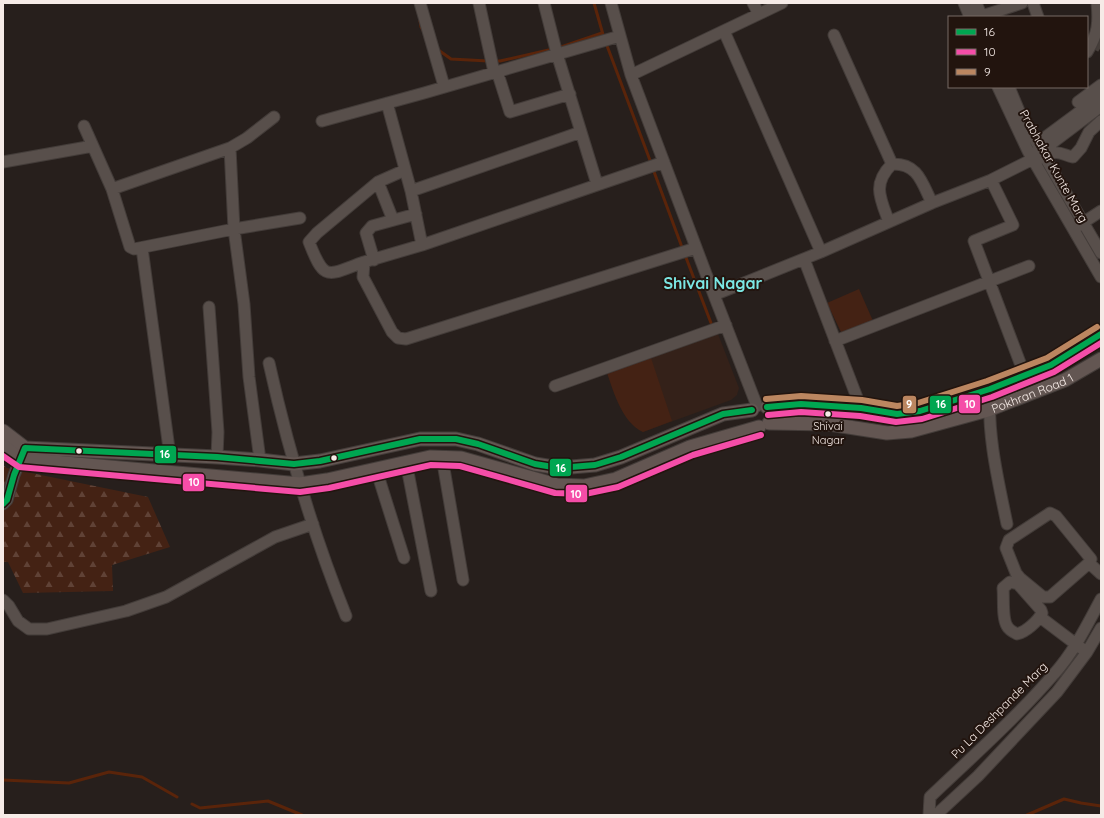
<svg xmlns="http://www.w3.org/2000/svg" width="1104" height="818" viewBox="0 0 1104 818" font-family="Quicksand,sans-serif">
	<defs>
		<pattern id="forest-firs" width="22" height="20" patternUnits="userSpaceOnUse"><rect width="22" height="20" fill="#442214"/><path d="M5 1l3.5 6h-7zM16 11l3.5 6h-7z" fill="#604236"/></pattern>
	</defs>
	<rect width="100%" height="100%" fill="#271f1c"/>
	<!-- built -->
	<path fill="#342119" d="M 718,334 L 739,388 L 737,395 L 731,400 L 643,432 L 634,426 L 624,413 L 616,397 L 607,373 Z"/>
	<!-- green -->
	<path fill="#442214" d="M 859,289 L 873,321 L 843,333 L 841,332 L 827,303 Z
		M 651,358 L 672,421 L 643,432 C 622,422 614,393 607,373 Z"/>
	<!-- forest -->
	<path fill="url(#forest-firs)" d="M 3,465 L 7,468 L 148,497 L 170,547 L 112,565 L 113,591 L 23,593 L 8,562 L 3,562 Z"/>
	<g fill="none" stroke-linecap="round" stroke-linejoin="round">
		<!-- stream -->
		<path stroke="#5a240a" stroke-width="3" d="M 594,3 L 604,38
			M 420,21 L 421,27 L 424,32
			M 606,43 L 651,163
			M 558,48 L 602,33
			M 437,49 L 451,59 L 488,61
			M 494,61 L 500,61 L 553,49
			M 653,169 L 683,250
			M 685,255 L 711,323
			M 3,780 L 69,783 L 109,772 L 142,777 L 177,797
			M 192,804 L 200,808 L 268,801 L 302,815
			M 1027,815 L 1064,799 L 1081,803 L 1101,806"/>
		<!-- minor-tunnel -->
		<path stroke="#463e3a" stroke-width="11" stroke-dasharray="11 5.5" stroke-linecap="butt" d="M 1096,44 L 1101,47"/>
		<!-- minor casing -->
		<g stroke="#433c39" stroke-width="13">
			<path id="minor" d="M 420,3 L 444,86
				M 479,3 L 494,72
				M 544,3 L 557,54 L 597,184
				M 611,3 L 631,75 L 714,295 L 757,406
				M 753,3 L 759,14
				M 964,3 L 970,17
				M 976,3 L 982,17
				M 1033,3 L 1038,17
				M 979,17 L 1022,3
				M 724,31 L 821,252
				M 834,35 L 892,164 C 918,163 922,183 932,203
				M 1087,52 C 1098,34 1099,23 1097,3
				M 497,71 L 510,112 L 570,94
				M 631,75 L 782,3
				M 998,87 L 1028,151 L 1101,277
				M 1009,87 L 1019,111 L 1039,147 L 1101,253
				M 1078,102 L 1101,85
				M 387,103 L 411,191 L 422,245
				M 322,121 L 424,93 L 620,36
				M 84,126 L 112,189 L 230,148
				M 1044,144 L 1047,136 L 1101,96
				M 1037,159 C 1044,158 1048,154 1053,153 C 1060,151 1066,156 1073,157 L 1081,148 L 1089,132 L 1101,121
				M 3,162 L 93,146
				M 664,162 L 422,245 L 364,262 L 363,277 L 392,332 L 398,338 L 406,339 L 696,248
				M 991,180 L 1013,225 L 974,241 L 1025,376
				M 378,182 L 393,220
				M 112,189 L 130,247 L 134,249 L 234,229 L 300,218
				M 411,191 L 581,132
				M 889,222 C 880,198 872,184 892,164
				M 1078,226 L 1101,211
				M 142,248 L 170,456
				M 804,259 L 861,408
				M 374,260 L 366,233 L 372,226 L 416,214
				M 364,262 C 327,275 325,283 309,242 L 317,233 L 378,182 L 405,170
				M 714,295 L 821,252 L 932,203 L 991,180 L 1033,159 L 1039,147 L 1044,144 L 1052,143 L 1101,106
				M 209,307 L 218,432 L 217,457
				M 835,341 L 1029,266
				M 269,363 C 288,449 313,534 346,616
				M 555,386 L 726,325
				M 990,389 C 987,435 998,480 1007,524
				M 442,457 L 463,580
				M 260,460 L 249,377 L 244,304 L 234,229 L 230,148 L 247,138 L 274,117
				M 406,462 L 431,591
				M 376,469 L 404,558
				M 3,504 L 7,500 L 14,475 L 24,451
				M 1050,513 L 1056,516 L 1091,559 L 1089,563 L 1050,597 L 1043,597 L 1020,578 L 1016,573 L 1006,548 L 1009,540 Z
				M 1089,563 L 1101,574
				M 1010,582 L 1018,584 L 1041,610 L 1042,613 C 1038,621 1026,632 1017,634 C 1013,632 1009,630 1007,626 C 1002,618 1004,598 1003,588 Z
				M 3,600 L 9,606 L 18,621 L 29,629 L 47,629 L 126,611 L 166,597 L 275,537 L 313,524
				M 1040,617 L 1081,648
				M 929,815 L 930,797 C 972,757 1016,718 1054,674 C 1074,652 1087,625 1101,599
				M 936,815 L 978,776 L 1057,692 L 1087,652 L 1101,628"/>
		</g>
		<!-- major casing -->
		<g stroke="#433c39" stroke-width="15">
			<g id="major">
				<path d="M 767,407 L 801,404 L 861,408 L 897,414 L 920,411 L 990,389 L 1051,365 L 1101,334"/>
				<path id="s1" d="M 769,423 L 829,424 L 887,433 L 911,431 L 988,410 L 1065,380 L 1101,359"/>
				<path d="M 3,431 L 25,448 L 217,457 L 260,460 L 294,464 L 320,461 L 420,439 L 456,439 L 478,444 L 535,464 L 559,468 L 595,465 L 621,457 L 723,414 L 752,410"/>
				<path d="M 3,446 L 20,459 L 300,484 L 327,480 L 430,457 L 461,458 L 557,485 L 584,486 L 616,479 L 690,447 L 759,427"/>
			</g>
		</g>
		<!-- minor -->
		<use href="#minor" stroke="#584f4b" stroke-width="11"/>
		<!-- major -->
		<use href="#major" stroke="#635652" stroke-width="13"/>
		<!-- bus-1 casing -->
		<g stroke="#22140e" stroke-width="9">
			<path id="bus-1" d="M 767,407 L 801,404 L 861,408 L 897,414 L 920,411 L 990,389 L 1051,365 L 1101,334
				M 3,504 L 7,500 L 14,475 L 25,448 L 217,457 L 294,464 L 320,461 L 420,439 L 456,439 L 478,444 L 535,464 L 559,468 L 595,465 L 621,457 L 723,414 L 752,410"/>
		</g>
		<!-- bus-2 casing -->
		<g stroke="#22140e" stroke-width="9">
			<path id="bus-2" d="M 768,415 L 801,412 L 860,416 L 896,422 L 922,419 L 992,397 L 1054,372 L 1101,343
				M 3,456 L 19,467 L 300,492 L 329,488 L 431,465 L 460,466 L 555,493 L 585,494 L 618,487 L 693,455 L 761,435"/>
		</g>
		<!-- bus-3 casing -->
		<g stroke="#22140e" stroke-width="9">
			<path id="bus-3" d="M 766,399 L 801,396 L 862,400 L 897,406 L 918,403 L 987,381 L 1047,358 L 1097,327"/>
		</g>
		<!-- bus-1 -->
		<use href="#bus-1" stroke="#00a651" stroke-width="6"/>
		<!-- bus-2 -->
		<use href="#bus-2" stroke="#f54da8" stroke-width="6"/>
		<!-- bus-3 -->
		<use href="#bus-3" stroke="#bb8660" stroke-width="6"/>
	</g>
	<!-- markers -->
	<g fill="#f6ebe7" stroke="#22140e" stroke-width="1.5">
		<circle cx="828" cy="414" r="3.5"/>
		<circle cx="79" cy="451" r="3.5"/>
		<circle cx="334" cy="458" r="3.5"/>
	</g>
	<g text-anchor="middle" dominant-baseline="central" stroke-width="4" stroke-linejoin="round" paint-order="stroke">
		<!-- bus labels -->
		<g font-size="11" fill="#f6ebe7" stroke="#22140e">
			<text x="828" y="426">Shivai<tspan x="828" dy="14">Nagar</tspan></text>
		</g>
		<!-- street labels -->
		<g font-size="12" fill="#f6ebe7" stroke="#22140e">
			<text transform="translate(1054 166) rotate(61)">Prabhakar Kunte Marg</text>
			<text stroke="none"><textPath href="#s1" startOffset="270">Pokhran Road 1</textPath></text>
			<text transform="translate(999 710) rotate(-45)">Pu La Deshpande Marg</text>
		</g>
		<!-- district labels -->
		<g font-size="16" font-weight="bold" fill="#7be7e4" stroke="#22140e">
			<text x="713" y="283">Shivai Nagar</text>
		</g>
	</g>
	<g stroke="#22140e" stroke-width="1.5">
		<rect x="958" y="394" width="23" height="20" rx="4" fill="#f54da8"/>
		<rect x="902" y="395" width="15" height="19" rx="4" fill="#bb8660"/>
		<rect x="929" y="395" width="23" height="19" rx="4" fill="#00a651"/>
		<rect x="154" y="445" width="23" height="19" rx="4" fill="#00a651"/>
		<rect x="549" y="458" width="23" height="19" rx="4" fill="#00a651"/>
		<rect x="182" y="473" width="23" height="19" rx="4" fill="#f54da8"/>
		<rect x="565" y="484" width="23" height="19" rx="4" fill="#f54da8"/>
	</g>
	<g font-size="11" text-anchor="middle" font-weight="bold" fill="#fff">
		<text x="970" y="408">10</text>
		<text x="909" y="408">9</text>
		<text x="941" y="408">16</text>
		<text x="165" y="458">16</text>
		<text x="561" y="472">16</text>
		<text x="194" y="486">10</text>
		<text x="576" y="498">10</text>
	</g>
	<!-- border -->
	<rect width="1104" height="818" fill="none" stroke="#f6ebe7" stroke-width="8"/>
	<!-- legend -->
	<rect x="948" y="16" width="140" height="72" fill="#22140e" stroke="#776a65"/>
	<rect x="956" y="29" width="20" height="6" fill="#00a651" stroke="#776a65"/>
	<text x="984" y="36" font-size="12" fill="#f6ebe7">16</text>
	<rect x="956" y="49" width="20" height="6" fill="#f54da8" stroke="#776a65"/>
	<text x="984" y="56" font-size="12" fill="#f6ebe7">10</text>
	<rect x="956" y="69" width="20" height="6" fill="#bb8660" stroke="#776a65"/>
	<text x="984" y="76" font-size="12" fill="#f6ebe7">9</text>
</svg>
